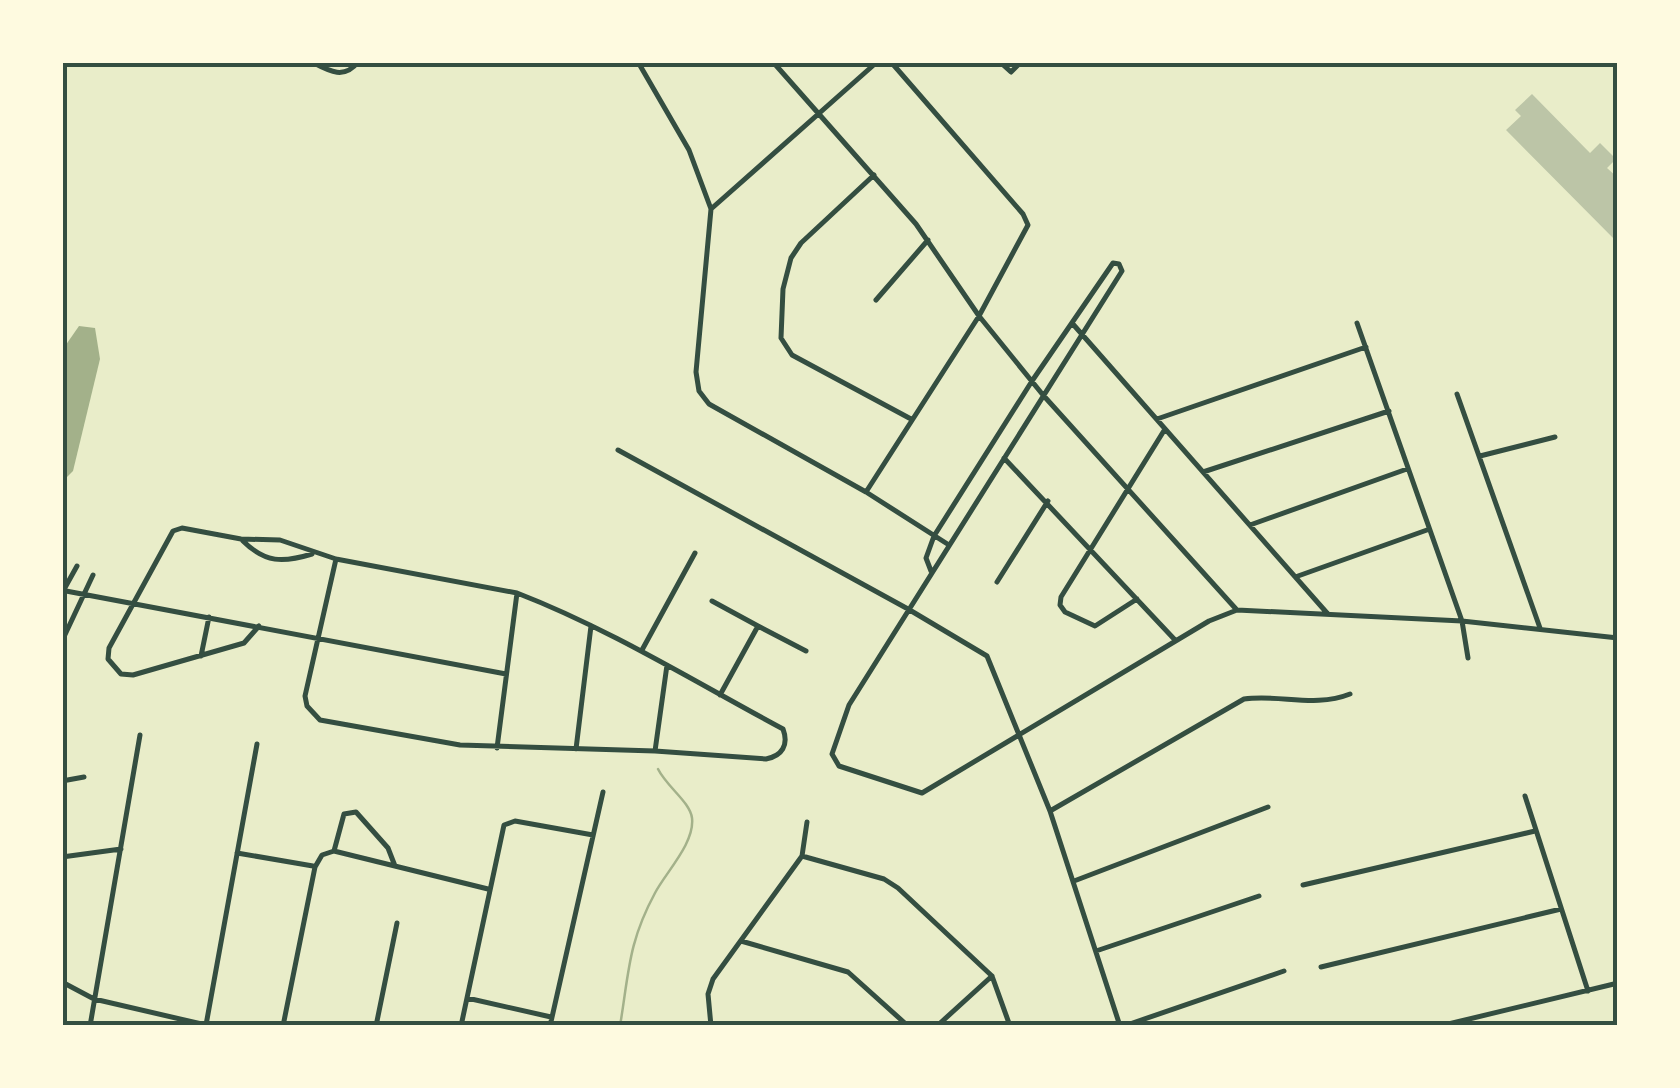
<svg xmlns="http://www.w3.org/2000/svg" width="1680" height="1088" viewBox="0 0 1680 1088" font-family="'Public Sans',sans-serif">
	<rect width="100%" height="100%" fill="#e9edc9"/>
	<!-- water -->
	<path fill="#a3b18a" d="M 79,326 L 95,328 L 100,359 L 73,471 L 63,481 L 63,349 Z"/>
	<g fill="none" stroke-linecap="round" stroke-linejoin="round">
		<!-- stream -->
		<path stroke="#a3b18a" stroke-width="2.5" d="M 620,1026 C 629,972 628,943 655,893 C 666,872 695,843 692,818 C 690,802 667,787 658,769"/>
	</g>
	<!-- building -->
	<path fill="#bcc5a7" d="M 1532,94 L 1590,153 L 1600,143 L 1616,159 L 1607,168 L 1618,178 L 1618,243 L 1506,130 L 1521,116 L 1515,110 Z"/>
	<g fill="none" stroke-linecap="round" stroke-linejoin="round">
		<!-- minor -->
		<path stroke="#344e41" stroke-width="5" d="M 312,62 C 329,71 344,80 358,62
			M 638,62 L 689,150 L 711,209 L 696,372 L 699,391 L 709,404 L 866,492 L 949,545
			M 773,62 L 916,224 L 979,316 L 1043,395 L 1236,609
			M 1000,62 L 1011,72 L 1021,62
			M 874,175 L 801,243 L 791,258 L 783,289 L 781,338 L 792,355 L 911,419
			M 711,209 L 877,62
			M 876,300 L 928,240
			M 1072,323 L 1327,613
			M 1357,323 L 1462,621 L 1468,658
			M 1457,394 L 1540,628
			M 1157,419 L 1366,347
			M 618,450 L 908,609 L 987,656 L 1050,811 L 1120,1026
			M 1480,456 L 1555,437
			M 1004,458 L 1176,641
			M 1203,472 L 1389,411
			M 866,492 L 979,316 L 1028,225 L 1023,214 L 891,62
			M 1250,525 L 1407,469
			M 243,541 C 265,563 283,563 312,554
			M 931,571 L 926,558 L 934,536 L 1032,381 L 1113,263 L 1119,264 L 1122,271 L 849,705 L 832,754 L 839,766 L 922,793 L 1209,621 L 1237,610 L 1462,621 L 1618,638
			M 1298,576 L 1427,530
			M 997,582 L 1048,501
			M 66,591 L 506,674
			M 62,593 L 77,566
			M 1137,599 L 1095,626 L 1065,612 L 1060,605 L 1061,597 L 1165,429
			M 712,601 L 758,626 L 720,695
			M 259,626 L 244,643 L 133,675 L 121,674 L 108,659 L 109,648 L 173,531 L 182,528 L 241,539 L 280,540 L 336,559 L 517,593 C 610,629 695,682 783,729 C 789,745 782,756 766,759 L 655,751 L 460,745 L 320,720 L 307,706 L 305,696 L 336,559
			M 758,626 L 806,651
			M 62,641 L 93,575
			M 642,650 L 695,553
			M 201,656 L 209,617
			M 497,748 L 517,593
			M 576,749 L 591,626
			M 655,751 L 667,665
			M 62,781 L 84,777
			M 1525,796 L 1588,991
			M 1050,811 L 1244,699 C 1280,694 1315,708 1350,694
			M 334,851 L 488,889
			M 334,851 L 344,814 L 356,812 L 388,848 L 395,866
			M 237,853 L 313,866
			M 802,856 L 884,879 L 898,888 L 992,976 L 1010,1026
			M 62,857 L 121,849
			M 1074,881 L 1268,807
			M 1303,885 L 1535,831
			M 741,941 L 848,972 L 908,1026
			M 1096,951 L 1259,896
			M 1321,967 L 1561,909
			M 62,982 L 94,999 L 206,1025
			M 467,998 L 551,1017
			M 206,1025 L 257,744
			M 90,1026 L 140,735
			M 283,1026 L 315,867 L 322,855 L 334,851
			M 376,1026 L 397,923
			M 461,1026 L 504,825 L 515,821 L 593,835
			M 550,1026 L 603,792
			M 711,1026 L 708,994 L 713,979 L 802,856 L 807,822
			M 937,1026 L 992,976
			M 1124,1026 L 1284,971
			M 1440,1026 L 1618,983"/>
	</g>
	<!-- border -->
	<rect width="1680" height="1088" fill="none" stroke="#fefae0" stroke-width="130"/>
	<rect x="65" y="65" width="1550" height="958" fill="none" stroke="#344e41" stroke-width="4"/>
</svg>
